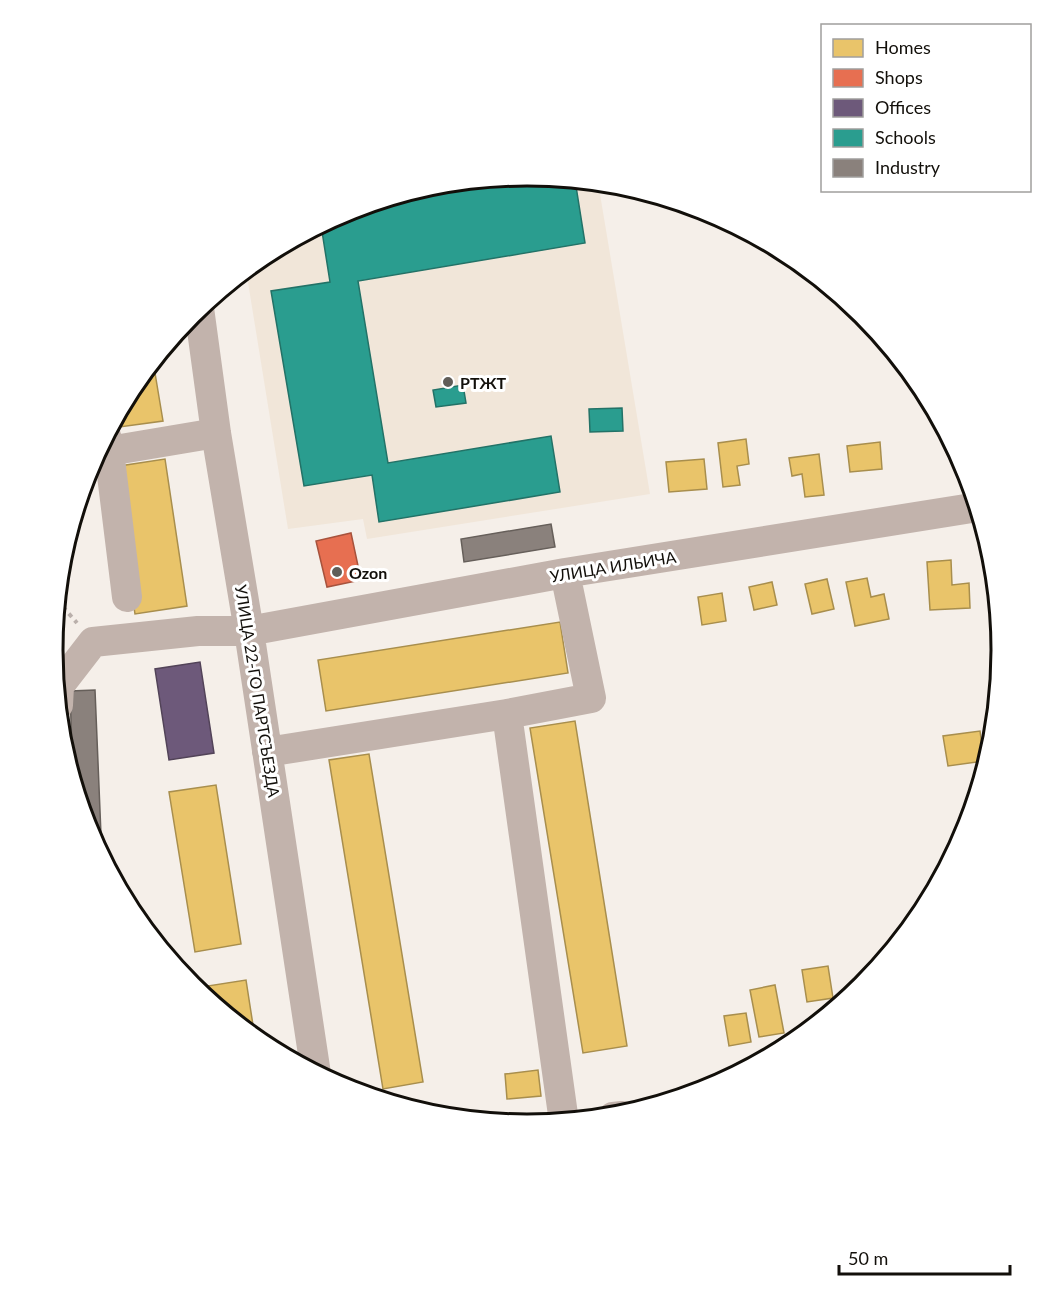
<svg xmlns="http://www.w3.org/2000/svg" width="1055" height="1301" viewBox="0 0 1055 1301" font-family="Lato,sans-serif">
	<rect width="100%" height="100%" fill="#f5efe9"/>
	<!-- built -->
	<path fill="#f1e6d9" d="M 528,176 L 598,182 L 650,494 L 367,539 L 363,519 L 288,529 L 246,270 L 264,255 L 346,212 L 435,185 Z"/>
	<!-- homes -->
	<path fill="#e9c46a" stroke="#a88e4d" stroke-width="1.5" d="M 153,361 L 163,421 L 112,428 L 112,425 L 133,386 Z
		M 746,439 L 749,464 L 737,466 L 740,485 L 723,487 L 718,443 Z
		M 880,442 L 882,469 L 850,472 L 847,446 Z
		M 819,454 L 824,495 L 805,497 L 802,474 L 792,476 L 789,458 Z
		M 165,459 L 187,606 L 135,614 L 113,467 Z
		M 704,459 L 707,489 L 669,492 L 666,462 Z
		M 951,560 L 952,585 L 969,583 L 970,608 L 930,610 L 927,562 Z
		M 867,578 L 871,597 L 884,594 L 889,619 L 855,626 L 846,582 Z
		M 827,579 L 834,609 L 812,614 L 805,584 Z
		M 772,582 L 777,605 L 754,610 L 749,587 Z
		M 722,593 L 726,621 L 702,625 L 698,597 Z
		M 560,622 L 568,673 L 326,711 L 318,660 Z
		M 575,721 L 627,1046 L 583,1053 L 530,728 Z
		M 980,731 L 984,761 L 948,766 L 943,736 Z
		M 369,754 L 423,1082 L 383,1089 L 329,760 Z
		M 216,785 L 241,944 L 195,952 L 169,792 Z
		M 976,800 L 971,816 L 969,801 Z
		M 828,966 L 833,998 L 807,1002 L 802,970 Z
		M 246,980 L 255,1038 L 203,996 L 201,987 Z
		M 775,985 L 784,1033 L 759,1037 L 750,990 Z
		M 859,990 L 843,1003 L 842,992 Z
		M 746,1013 L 751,1042 L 729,1046 L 724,1016 Z
		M 538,1070 L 541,1096 L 507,1099 L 505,1074 Z"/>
	<!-- shops -->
	<path fill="#e76f51" stroke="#a7523c" stroke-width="1.5" d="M 351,533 L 361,580 L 327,587 L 316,541 Z"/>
	<!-- offices -->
	<path fill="#6d597a" stroke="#524358" stroke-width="1.5" d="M 200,662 L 214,753 L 169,760 L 155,669 Z"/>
	<!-- schools -->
	<path fill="#2a9d8f" stroke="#237267" stroke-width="1.5" d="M 528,176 L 575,180 L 585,243 L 358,281 L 388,463 L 551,436 L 560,492 L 379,522 L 372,475 L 304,486 L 271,291 L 330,282 L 321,225 L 346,212 L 435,185 Z
		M 463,385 L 466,403 L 436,407 L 433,390 Z
		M 622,408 L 623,431 L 590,432 L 589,409 Z"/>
	<!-- industry -->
	<path fill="#8a817c" stroke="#665f5a" stroke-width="1.5" d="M 551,524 L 555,547 L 464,562 L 461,539 Z
		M 95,690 L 101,835 L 90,836 L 73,780 L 70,691 Z"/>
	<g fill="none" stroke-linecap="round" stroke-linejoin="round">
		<!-- path -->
		<path stroke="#bab0ab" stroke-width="4" stroke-dasharray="4.5 4.5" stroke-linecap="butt" d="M 57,600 L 77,623"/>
		<!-- minor -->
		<path stroke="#c2b3ac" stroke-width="30" d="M 199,308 L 216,433 L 249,631 L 316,1074
			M 106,436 L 109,451 L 216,433
			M 109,451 L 127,597
			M 58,705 L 59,686 L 93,642 L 198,631 L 249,631 L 565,573 L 978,507
			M 507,714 L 591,698 L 565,573
			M 267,752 L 507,714 L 564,1122
			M 613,1117 L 622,1116"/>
	</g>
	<!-- markers -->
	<g fill="#615d58" stroke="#fff" stroke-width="2">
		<circle cx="448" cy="382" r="6"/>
		<circle cx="337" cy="572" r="6"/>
	</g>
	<g text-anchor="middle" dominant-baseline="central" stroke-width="6" stroke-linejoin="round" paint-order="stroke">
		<!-- poi labels -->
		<g font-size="16" font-weight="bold" fill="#120f0a" stroke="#fff" text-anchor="start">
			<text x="460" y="382">РТЖТ</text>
			<text x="349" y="572">Ozon</text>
		</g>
		<!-- street labels -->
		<g font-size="16" fill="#120f0a" stroke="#fff">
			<text transform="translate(613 566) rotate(-9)">УЛИЦА ИЛЬИЧА</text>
			<text transform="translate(258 691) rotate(81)">УЛИЦА 22-ГО ПАРТСЪЕЗДА</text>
		</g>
	</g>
	<!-- crop -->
	<path d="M0 0H1055V1301H0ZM63 650a464 464 0 1 1 928 0a464 464 0 1 1-928 0Z" fill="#fff" fill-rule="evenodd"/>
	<path fill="none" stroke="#120f0a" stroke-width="3" d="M63 650a464 464 0 1 1 928 0a464 464 0 1 1-928 0Z"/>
	<!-- legend -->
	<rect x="821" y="24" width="210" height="168" fill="#ffffff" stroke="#a09f9d" stroke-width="1.5"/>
	<rect x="833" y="39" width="30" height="18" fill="#e9c46a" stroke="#a09f9d" stroke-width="1.5"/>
	<text x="875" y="54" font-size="18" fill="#120f0a">Homes</text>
	<rect x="833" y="69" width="30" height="18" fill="#e76f51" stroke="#a09f9d" stroke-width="1.5"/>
	<text x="875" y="84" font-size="18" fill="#120f0a">Shops</text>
	<rect x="833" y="99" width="30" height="18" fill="#6d597a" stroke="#a09f9d" stroke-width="1.5"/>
	<text x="875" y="114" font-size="18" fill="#120f0a">Offices</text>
	<rect x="833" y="129" width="30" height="18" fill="#2a9d8f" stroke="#a09f9d" stroke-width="1.5"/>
	<text x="875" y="144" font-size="18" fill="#120f0a">Schools</text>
	<rect x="833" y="159" width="30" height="18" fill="#8a817c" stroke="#a09f9d" stroke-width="1.5"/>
	<text x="875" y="174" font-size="18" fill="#120f0a">Industry</text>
	<!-- scale -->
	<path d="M839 1265v9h171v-9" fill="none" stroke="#120f0a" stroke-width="3"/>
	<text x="848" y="1265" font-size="18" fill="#120f0a" stroke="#ffffff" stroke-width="4.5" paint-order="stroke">50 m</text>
</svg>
